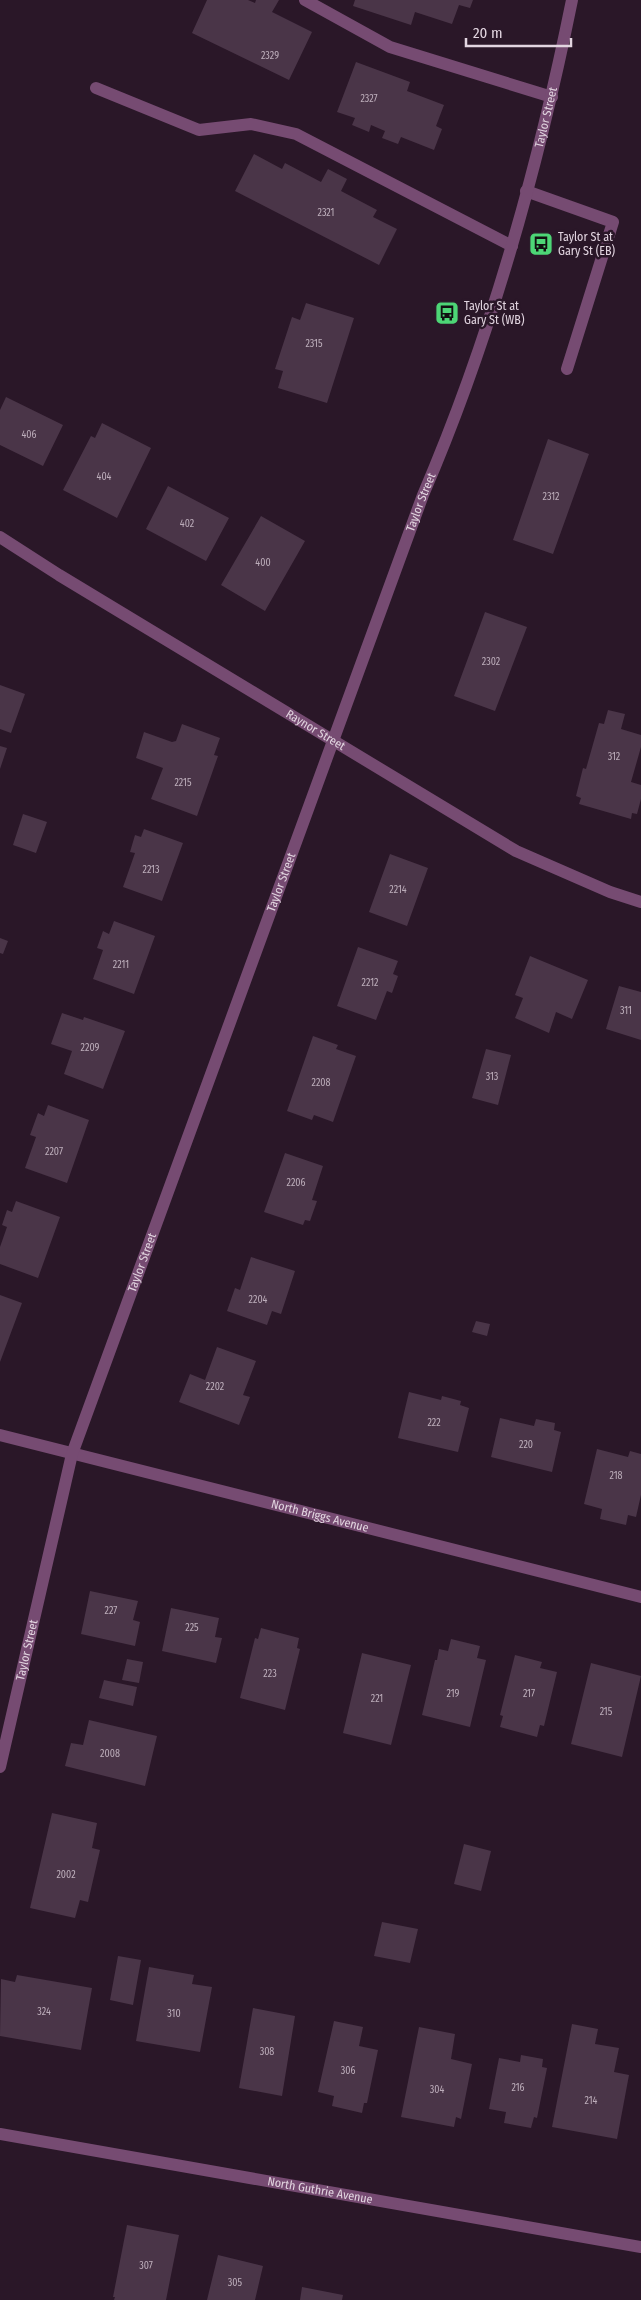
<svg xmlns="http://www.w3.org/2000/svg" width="641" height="2300" viewBox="0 0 641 2300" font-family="'Fira Sans Condensed',sans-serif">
	<rect width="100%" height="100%" fill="#2a1728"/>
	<!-- building -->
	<path fill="#4a3548" d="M 207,0 L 248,0 L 255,3 L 256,0 L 279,0 L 272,12 L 312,32 L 289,80 L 192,33 Z
		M 355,0 L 473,0 L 470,8 L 459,5 L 452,24 L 415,12 L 411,25 L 353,6 Z
		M 356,62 L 410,82 L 407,91 L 444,105 L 436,126 L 442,129 L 434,150 L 401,137 L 398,144 L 382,138 L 385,131 L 371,125 L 369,132 L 352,125 L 355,118 L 337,112 Z
		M 254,154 L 282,169 L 285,163 L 321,182 L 328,169 L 347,179 L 341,191 L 377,210 L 373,217 L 397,229 L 379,265 L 235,191 Z
		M 306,303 L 354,318 L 327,403 L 278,388 L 283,371 L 275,369 L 292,317 L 300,320 Z
		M 6,397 L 63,425 L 43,466 L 0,445 L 0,410 Z
		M 102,423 L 151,448 L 117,518 L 63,490 L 91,436 L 95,438 Z
		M 548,439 L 589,454 L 553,554 L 513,540 Z
		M 168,486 L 229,518 L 206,561 L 146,529 Z
		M 261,516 L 305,541 L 265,611 L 221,585 Z
		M 485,612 L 527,627 L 495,711 L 454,696 Z
		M 0,685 L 25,694 L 11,733 L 0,729 Z
		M 608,710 L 625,714 L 621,729 L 641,735 L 641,747 L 631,782 L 641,785 L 641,799 L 637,814 L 632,813 L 631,819 L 579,804 L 581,798 L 576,796 L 583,768 L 586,769 L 599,723 L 604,724 Z
		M 182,724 L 220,738 L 214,755 L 218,756 L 197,816 L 151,799 L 163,768 L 136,758 L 144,732 L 172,742 L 176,741 Z
		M 0,746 L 7,748 L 0,769 Z
		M 23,814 L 47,822 L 36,853 L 13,845 Z
		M 144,829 L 183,843 L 162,901 L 123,887 L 135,853 L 130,852 L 135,835 L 141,837 Z
		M 390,854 L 428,868 L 407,926 L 369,912 Z
		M 114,921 L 155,936 L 134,994 L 93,979 L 103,950 L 97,948 L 103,931 L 109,934 Z
		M 0,938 L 8,941 L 3,954 L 0,953 Z
		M 358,947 L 398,961 L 393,974 L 398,976 L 392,993 L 387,991 L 376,1020 L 337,1006 Z
		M 530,956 L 588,980 L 572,1019 L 556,1012 L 549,1033 L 515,1018 L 523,998 L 515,995 Z
		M 619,986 L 641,992 L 641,1040 L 606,1029 Z
		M 62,1013 L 83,1020 L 84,1017 L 125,1031 L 103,1089 L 64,1074 L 72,1051 L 51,1044 Z
		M 313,1036 L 338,1045 L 336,1049 L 356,1056 L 333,1122 L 314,1115 L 312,1120 L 287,1111 Z
		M 486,1049 L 511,1055 L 498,1105 L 472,1098 Z
		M 48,1105 L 89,1120 L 67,1183 L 25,1168 L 36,1137 L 30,1135 L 38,1113 L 44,1116 Z
		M 285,1153 L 323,1166 L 312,1200 L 317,1201 L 310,1221 L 305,1220 L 303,1225 L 264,1212 Z
		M 16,1201 L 60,1217 L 38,1278 L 0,1264 L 0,1247 L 7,1227 L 2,1225 L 7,1210 L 12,1212 Z
		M 251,1257 L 295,1271 L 281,1314 L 272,1311 L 267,1325 L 227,1311 L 235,1288 L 240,1290 Z
		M 0,1295 L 22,1303 L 0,1362 Z
		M 476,1321 L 490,1324 L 487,1336 L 472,1332 Z
		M 217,1347 L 256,1361 L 243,1395 L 250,1397 L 239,1425 L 179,1402 L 190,1374 L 205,1380 Z
		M 409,1392 L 441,1400 L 442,1396 L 461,1401 L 460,1405 L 469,1408 L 458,1452 L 398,1438 Z
		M 500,1418 L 534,1426 L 536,1419 L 555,1423 L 554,1430 L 561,1432 L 552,1472 L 491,1457 Z
		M 597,1449 L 628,1457 L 630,1451 L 641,1454 L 641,1495 L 636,1517 L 628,1515 L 626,1525 L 600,1519 L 602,1509 L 584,1504 Z
		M 90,1591 L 138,1601 L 133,1620 L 140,1622 L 135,1646 L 81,1634 Z
		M 171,1608 L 219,1618 L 215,1637 L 222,1638 L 216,1663 L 162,1651 Z
		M 261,1628 L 299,1638 L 297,1648 L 300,1649 L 285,1710 L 240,1698 L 255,1638 L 258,1639 Z
		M 451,1639 L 480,1646 L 477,1658 L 486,1660 L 470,1727 L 422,1715 L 435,1660 L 437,1660 L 439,1649 L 448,1651 Z
		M 362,1653 L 411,1665 L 391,1745 L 343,1733 Z
		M 515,1655 L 542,1662 L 540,1668 L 557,1672 L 544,1726 L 540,1725 L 537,1737 L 500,1727 L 503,1716 L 500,1715 Z
		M 127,1659 L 143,1662 L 139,1683 L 122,1680 Z
		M 591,1663 L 641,1676 L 622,1757 L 571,1744 Z
		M 104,1680 L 137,1687 L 133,1706 L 99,1698 Z
		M 89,1720 L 157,1736 L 145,1786 L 65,1766 L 71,1743 L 83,1745 Z
		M 52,1813 L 97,1823 L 92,1848 L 100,1850 L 88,1902 L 80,1900 L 75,1918 L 30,1908 Z
		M 464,1844 L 491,1851 L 481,1891 L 454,1884 Z
		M 382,1922 L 418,1929 L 410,1963 L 374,1956 Z
		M 118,1956 L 141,1960 L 133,2005 L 110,2000 Z
		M 149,1967 L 194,1975 L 192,1984 L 212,1987 L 200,2052 L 136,2041 Z
		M 17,1975 L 92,1988 L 81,2050 L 0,2036 L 1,1979 L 15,1982 Z
		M 253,2008 L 295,2016 L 282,2096 L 239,2088 Z
		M 334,2021 L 363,2027 L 359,2046 L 378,2050 L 367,2103 L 364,2103 L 362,2113 L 332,2106 L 334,2096 L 318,2092 Z
		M 572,2024 L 598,2029 L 595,2044 L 619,2048 L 614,2072 L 629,2075 L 617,2139 L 552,2127 Z
		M 419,2027 L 455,2034 L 451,2059 L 472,2064 L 461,2119 L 456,2117 L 454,2127 L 401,2117 Z
		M 521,2055 L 543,2059 L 542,2067 L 547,2068 L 537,2118 L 534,2117 L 531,2128 L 504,2123 L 506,2112 L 489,2109 L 499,2058 L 520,2062 Z
		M 127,2225 L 179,2235 L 166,2300 L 114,2300 L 115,2297 L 113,2297 Z
		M 218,2255 L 263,2266 L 255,2300 L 207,2300 Z
		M 302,2287 L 343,2295 L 342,2300 L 300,2300 Z"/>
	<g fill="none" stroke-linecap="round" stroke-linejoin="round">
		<!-- lane -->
		<path stroke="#764b72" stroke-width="12" d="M 305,0 L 390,47 L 552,97
			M 96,88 L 199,130 L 251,124 L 296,134 L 512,246
			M 526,191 L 613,222 L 567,369"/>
		<!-- street -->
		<g stroke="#764b72" stroke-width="12">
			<path id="s1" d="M 0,537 L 59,575 L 516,851 L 610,892 L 641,902"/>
			<path id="s2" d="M 0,1435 L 641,1597"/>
			<path id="s3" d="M 0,1767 L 72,1454 L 423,495 C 491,337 538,168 572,0"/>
			<path id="s4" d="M 0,2134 L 641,2247"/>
		</g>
	</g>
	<!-- icons -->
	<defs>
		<g id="bus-square" transform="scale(1.25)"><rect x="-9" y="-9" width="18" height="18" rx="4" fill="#4dd676" stroke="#2a1728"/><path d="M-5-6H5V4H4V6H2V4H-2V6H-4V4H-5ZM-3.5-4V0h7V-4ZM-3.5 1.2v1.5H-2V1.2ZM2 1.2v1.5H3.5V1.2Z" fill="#111"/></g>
	</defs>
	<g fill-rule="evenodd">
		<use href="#bus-square" x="541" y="244"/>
		<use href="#bus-square" x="447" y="313"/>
	</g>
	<g text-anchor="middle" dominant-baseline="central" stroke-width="5" stroke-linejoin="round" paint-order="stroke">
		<!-- number labels -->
		<g font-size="10" fill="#bcadba">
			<text x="270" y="56">2329</text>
			<text x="369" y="99">2327</text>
			<text x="326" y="213">2321</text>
			<text x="314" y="344">2315</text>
			<text x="29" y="435">406</text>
			<text x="104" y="477">404</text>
			<text x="551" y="497">2312</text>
			<text x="187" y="524">402</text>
			<text x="263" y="563">400</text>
			<text x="491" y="662">2302</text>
			<text x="614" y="757">312</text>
			<text x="183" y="783">2215</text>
			<text x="151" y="870">2213</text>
			<text x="398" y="890">2214</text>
			<text x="121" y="965">2211</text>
			<text x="370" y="983">2212</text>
			<text x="626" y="1011">311</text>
			<text x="90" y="1048">2209</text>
			<text x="492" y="1077">313</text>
			<text x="321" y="1083">2208</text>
			<text x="54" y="1152">2207</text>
			<text x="296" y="1183">2206</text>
			<text x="258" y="1300">2204</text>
			<text x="215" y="1387">2202</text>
			<text x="434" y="1423">222</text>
			<text x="526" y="1445">220</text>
			<text x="616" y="1476">218</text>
			<text x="111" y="1611">227</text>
			<text x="192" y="1628">225</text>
			<text x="270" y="1674">223</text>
			<text x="453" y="1694">219</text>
			<text x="529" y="1694">217</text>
			<text x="377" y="1699">221</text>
			<text x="606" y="1712">215</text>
			<text x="110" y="1754">2008</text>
			<text x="66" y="1875">2002</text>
			<text x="44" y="2012">324</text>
			<text x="174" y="2014">310</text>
			<text x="267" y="2052">308</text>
			<text x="348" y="2071">306</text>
			<text x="518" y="2088">216</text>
			<text x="437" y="2090">304</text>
			<text x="591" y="2101">214</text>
			<text x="146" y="2266">307</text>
			<text x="235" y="2283">305</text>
		</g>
		<!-- street labels -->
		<g font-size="12" fill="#e2d5e0" stroke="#2a1728">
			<text stroke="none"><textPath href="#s3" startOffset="1740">Taylor Street</textPath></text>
			<text stroke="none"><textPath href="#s3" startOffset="1335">Taylor Street</textPath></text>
			<text stroke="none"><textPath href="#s1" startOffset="370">Raynor Street</textPath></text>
			<text stroke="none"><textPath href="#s3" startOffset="930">Taylor Street</textPath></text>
			<text stroke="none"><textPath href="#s3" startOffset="525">Taylor Street</textPath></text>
			<text stroke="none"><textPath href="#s2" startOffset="330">North Briggs Avenue</textPath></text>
			<text stroke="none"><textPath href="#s3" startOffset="120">Taylor Street</textPath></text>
			<text stroke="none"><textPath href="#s4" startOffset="325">North Guthrie Avenue</textPath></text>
		</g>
		<!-- poi labels -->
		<g font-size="12" fill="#e2d5e0" stroke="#2a1728" text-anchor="start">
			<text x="558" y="237">Taylor St at<tspan x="558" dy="14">Gary St (EB)</tspan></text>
			<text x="464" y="306">Taylor St at<tspan x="464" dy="14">Gary St (WB)</tspan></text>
		</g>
	</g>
	<!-- scale -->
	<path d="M466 38v8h105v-8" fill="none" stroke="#e2d5e0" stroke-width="2.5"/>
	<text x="473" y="38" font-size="15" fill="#e2d5e0" stroke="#2a1728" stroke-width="4" paint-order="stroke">20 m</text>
</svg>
